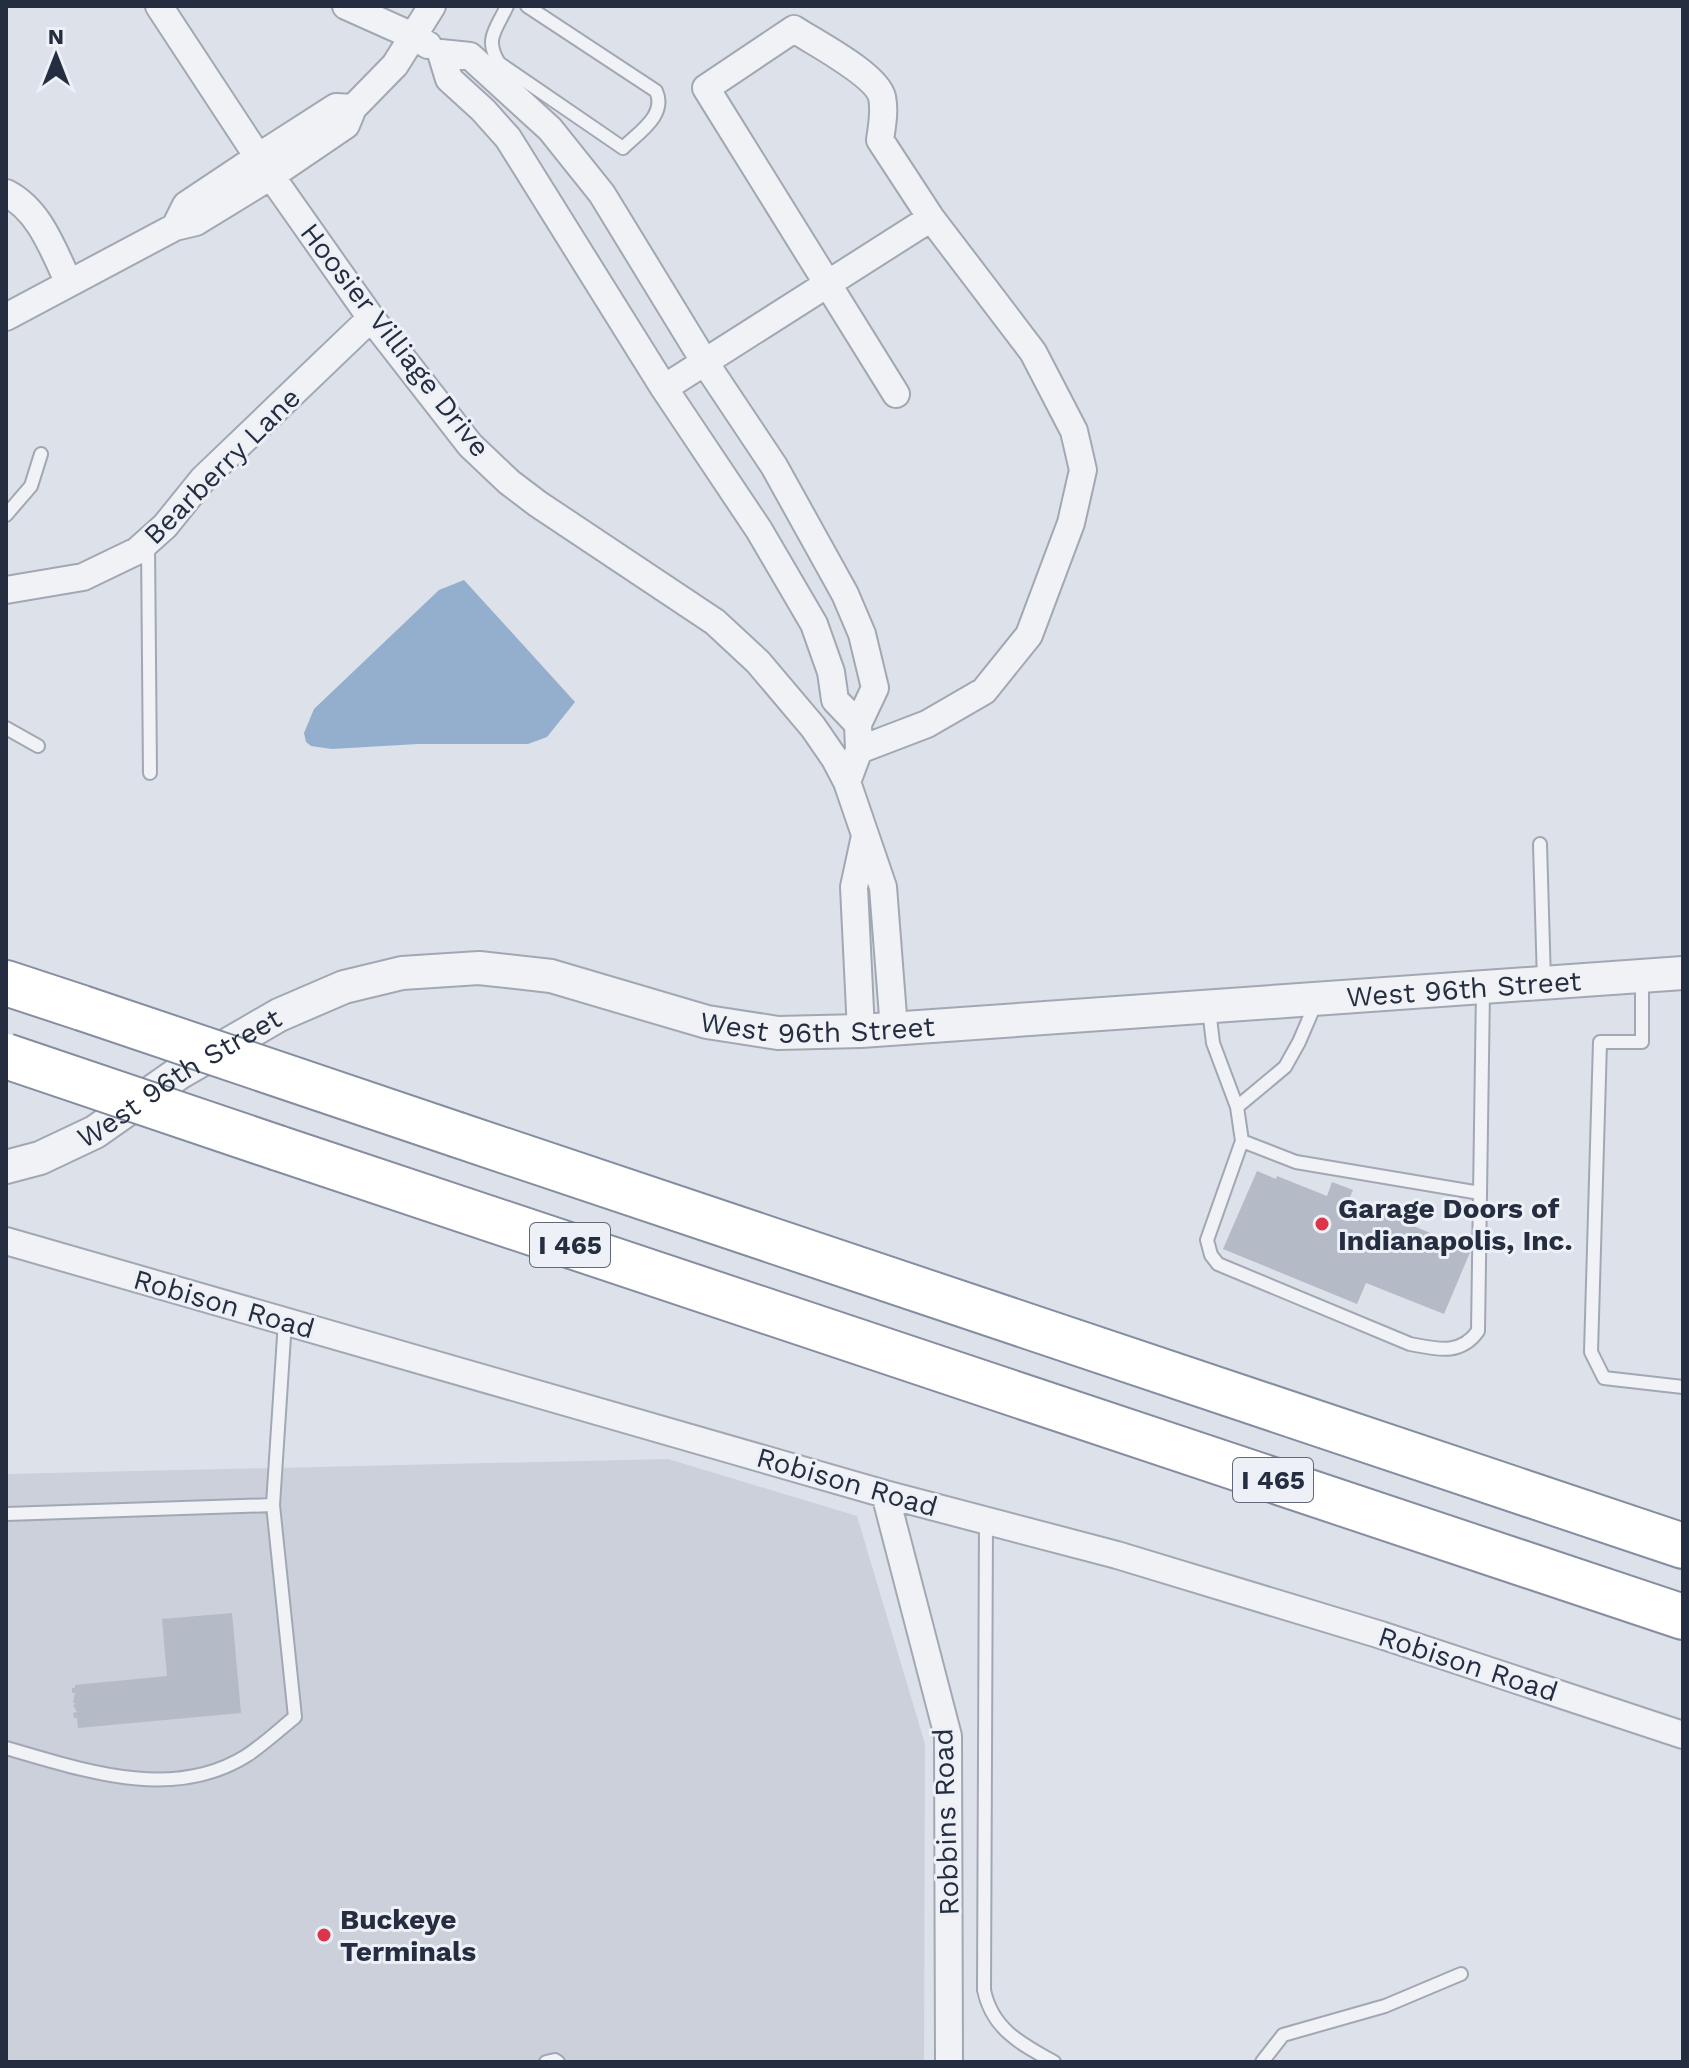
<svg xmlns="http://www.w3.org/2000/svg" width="1689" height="2068" viewBox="0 0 1689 2068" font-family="'Work Sans',sans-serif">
	<rect width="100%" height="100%" fill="#dde1e9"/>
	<!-- built -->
	<path fill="#cbd0db" d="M 668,1459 L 857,1516 L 925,1744 L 924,2062 L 6,2062 L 6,1474 Z"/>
	<!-- water -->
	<path fill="#94aecd" d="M 464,580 L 575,702 L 547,737 L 528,744 L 418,744 L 332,749 L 311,746 L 306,742 L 304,733 L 314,709 L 439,590 Z"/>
	<!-- building -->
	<path fill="#b4bac6" d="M 1257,1171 L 1276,1179 L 1277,1176 L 1327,1196 L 1332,1182 L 1353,1190 L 1349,1199 L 1471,1250 L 1444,1314 L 1366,1283 L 1357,1304 L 1223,1249 Z
		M 232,1613 L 241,1713 L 78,1728 L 77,1718 L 74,1718 L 73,1713 L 77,1712 L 73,1705 L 76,1704 L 73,1702 L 75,1693 L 72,1693 L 72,1688 L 75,1688 L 75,1685 L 167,1676 L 162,1619 Z"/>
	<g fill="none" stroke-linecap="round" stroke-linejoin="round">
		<!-- service casing -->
		<g stroke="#a2a8b3" stroke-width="16">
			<path id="service" d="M 507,6 C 496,30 484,39 499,63 L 623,148 C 639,132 667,115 656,91 L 527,6
				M 6,515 L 31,486 L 41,454
				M 148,545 L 150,773
				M 6,728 L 38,746
				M 1540,844 L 1544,982
				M 1642,979 L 1642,1042 L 1600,1042 L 1591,1352 L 1604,1378 L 1683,1387
				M 1209,1009 L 1213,1043 L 1237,1107 L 1242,1141 L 1207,1240 L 1211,1255 L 1218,1264 L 1410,1344 C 1437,1349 1460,1356 1478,1331 L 1483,990
				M 1237,1107 L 1285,1067 L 1299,1042 L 1317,1000
				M 1242,1141 L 1296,1162 L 1480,1193
				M 6,1514 L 273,1505 L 285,1321
				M 986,1520 L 984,1990 C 992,2029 1021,2044 1054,2062
				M 6,1748 C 83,1770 172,1802 246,1756 C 263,1745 279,1730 295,1717 L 273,1505
				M 546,2062 L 555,2060 L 558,2062
				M 1262,2062 L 1283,2035 L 1385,2006 L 1461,1974"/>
		</g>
		<!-- minor casing -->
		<g stroke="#a2a8b3" stroke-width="30">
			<path id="minor" d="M 159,6 L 264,166 L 371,318 L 470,445 L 509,482 L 538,504 L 715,622 L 758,662 L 813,727 L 835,759 L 847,782 L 883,887 L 894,1029
				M 346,6 L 413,36 L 428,45
				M 6,193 C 40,210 53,250 69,283
				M 175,227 L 186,205 L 258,157 L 336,107 L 353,108
				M 6,317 L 175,227 L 196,222 L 271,176 L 346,125 L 353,108 L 395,65 L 432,6
				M 664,388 L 931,218 L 1033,352 L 1074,431 L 1083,470 L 1071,523 L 1029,635 L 984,691 L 927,724 L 859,750
				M 896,394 L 706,88 L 794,29 C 815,43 876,74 882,97 C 885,111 882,126 880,140 L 931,218
				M 6,590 L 83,577 L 137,551 L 165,526 L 203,479 L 371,318
				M 847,782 L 859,750 L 858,724 L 875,688 L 862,634 L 845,594 L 774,466 L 704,361 L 602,194 L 550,129 L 470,56 L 441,53 L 449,79 L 483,110 L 508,138 L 664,388 L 759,530 L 814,624 L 831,672 L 835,700 L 858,724
				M 861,1031 L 854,887 L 865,836
				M 6,1241 L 885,1494 L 1117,1555 L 1381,1635 L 1683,1735
				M 885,1494 L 948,1736 L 949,2062"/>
		</g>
		<!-- tertiary casing -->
		<g stroke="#a2a8b3" stroke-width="36">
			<g id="tertiary">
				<path id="s1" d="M 6,1167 L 40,1158 L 95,1132 L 179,1073 L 279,1015 L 344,987 L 402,973 L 479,968 L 551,976 L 707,1022 L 778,1033 L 861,1031 L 1683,973"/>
			</g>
		</g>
		<!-- motorway casing -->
		<g stroke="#838ea1" stroke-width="48">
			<path id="motorway" d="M 6,983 L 82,1008
				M 458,1135 L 1683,1546
				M 278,1148 L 1683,1617"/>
		</g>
		<!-- service -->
		<use href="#service" stroke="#f0f2f6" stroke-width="12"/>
		<!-- minor -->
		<use href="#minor" stroke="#f0f2f6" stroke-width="26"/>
		<!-- tertiary -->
		<use href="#tertiary" stroke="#f0f2f6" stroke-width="32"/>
		<!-- motorway -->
		<use href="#motorway" stroke="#fff" stroke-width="44"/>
		<!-- motorway-bridge casing -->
		<g stroke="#838ea1" stroke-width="48" stroke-linecap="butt">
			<path id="motorway-bridge" d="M 82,1008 L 458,1135
				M 6,1056 L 278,1148"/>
		</g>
		<!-- motorway-bridge -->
		<use href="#motorway-bridge" stroke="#fff" stroke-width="44"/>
	</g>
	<!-- markers -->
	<g fill="#dc3449" stroke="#edf0f6" stroke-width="3">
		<circle cx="1322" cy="1224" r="8"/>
		<circle cx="324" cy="1935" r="8"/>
	</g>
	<g text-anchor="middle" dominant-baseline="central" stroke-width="6" stroke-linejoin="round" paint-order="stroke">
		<!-- shield labels -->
		<g fill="#edf0f6" stroke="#616877" stroke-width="2">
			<rect x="530" y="1223" width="80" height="44" rx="6"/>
			<rect x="1233" y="1458" width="80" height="44" rx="6"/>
		</g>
		<g font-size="26" font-weight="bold" fill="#252e41">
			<text x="570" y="1245">I 465</text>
			<text x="1273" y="1480">I 465</text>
		</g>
		<!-- street labels -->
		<g font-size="28" fill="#252e41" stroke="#edf0f6">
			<text transform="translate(395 340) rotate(52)">Hoosier Villiage Drive</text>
			<text transform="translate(222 466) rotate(-45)">Bearberry Lane</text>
			<text stroke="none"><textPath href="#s1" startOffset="1516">West 96th Street</textPath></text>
			<text stroke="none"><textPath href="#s1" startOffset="868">West 96th Street</textPath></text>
			<text stroke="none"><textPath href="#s1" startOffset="196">West 96th Street</textPath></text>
			<text transform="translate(224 1304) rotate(16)">Robison Road</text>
			<text transform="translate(847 1482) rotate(16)">Robison Road</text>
			<text transform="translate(1468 1664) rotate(18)">Robison Road</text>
			<text transform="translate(946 1822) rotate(-92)">Robbins Road</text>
		</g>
		<!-- poi labels -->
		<g font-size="28" font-weight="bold" fill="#252e41" stroke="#edf0f6" text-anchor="start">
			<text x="1338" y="1208">Garage Doors of<tspan x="1338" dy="32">Indianapolis, Inc.</tspan></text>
			<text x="340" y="1919">Buckeye<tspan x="340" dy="32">Terminals</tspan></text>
		</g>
	</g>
	<!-- border -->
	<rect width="1689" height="2068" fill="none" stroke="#252e41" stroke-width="16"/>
	<!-- north arrow -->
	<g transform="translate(56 56)" stroke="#edf0f6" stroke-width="6" paint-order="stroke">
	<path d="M0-6L14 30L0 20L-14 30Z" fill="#252e41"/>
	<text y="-12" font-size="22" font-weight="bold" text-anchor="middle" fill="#252e41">N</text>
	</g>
</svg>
